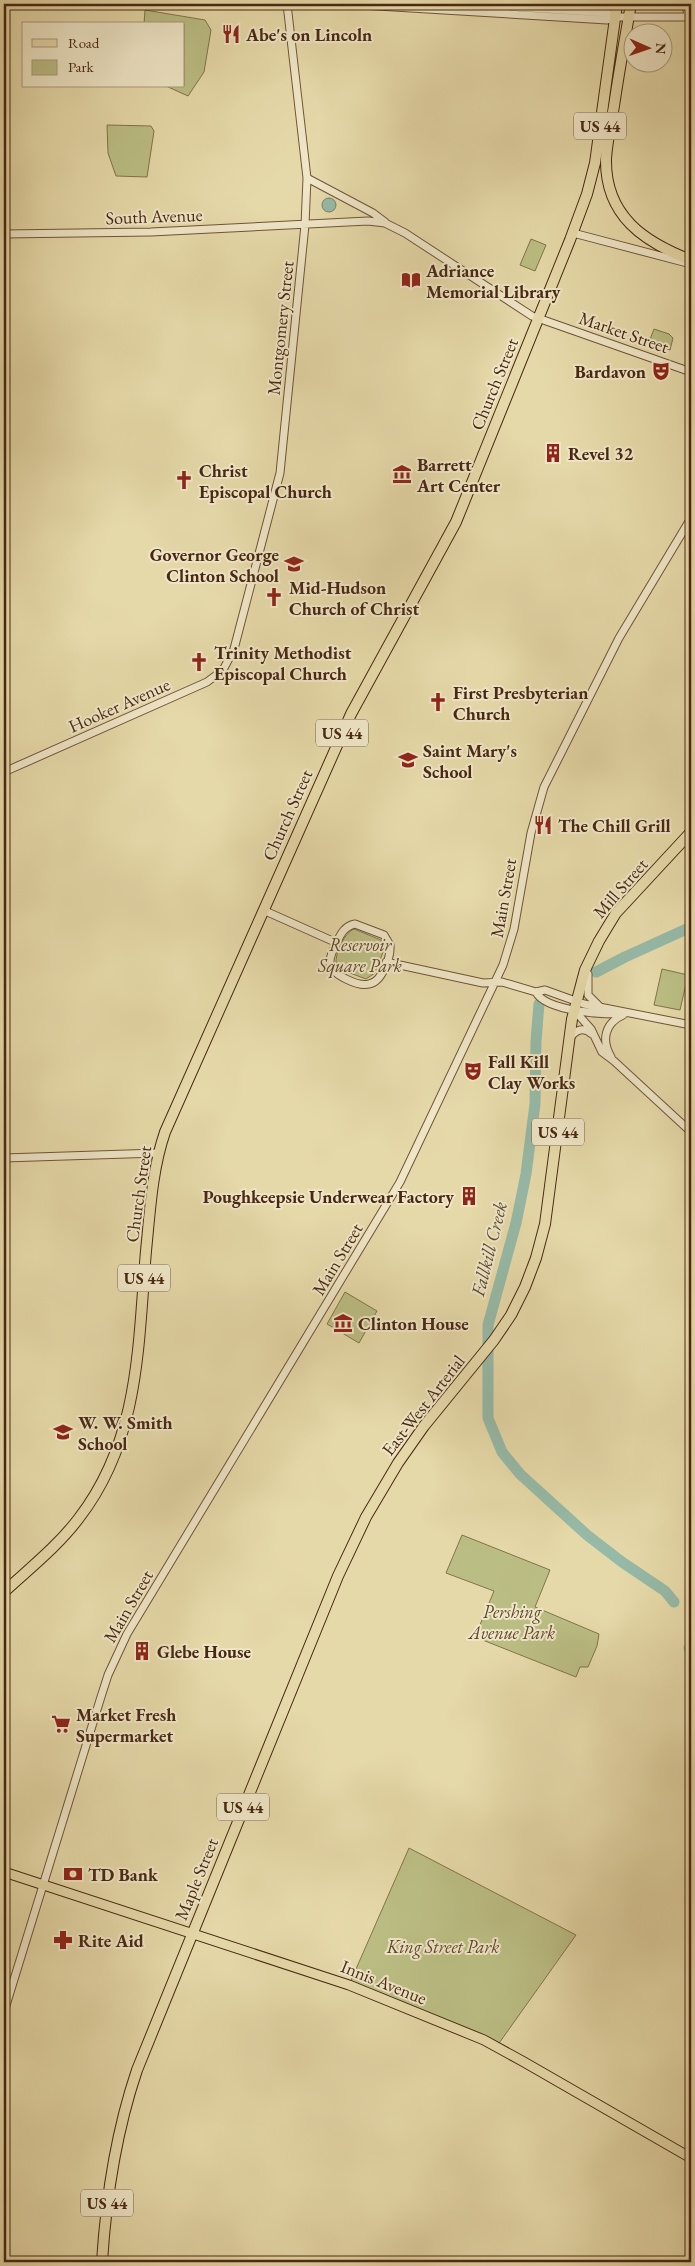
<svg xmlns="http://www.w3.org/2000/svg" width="695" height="2266" viewBox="0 0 695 2266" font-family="'EB Garamond',serif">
	<rect width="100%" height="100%" fill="#e6d9a9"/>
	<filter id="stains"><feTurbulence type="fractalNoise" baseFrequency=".004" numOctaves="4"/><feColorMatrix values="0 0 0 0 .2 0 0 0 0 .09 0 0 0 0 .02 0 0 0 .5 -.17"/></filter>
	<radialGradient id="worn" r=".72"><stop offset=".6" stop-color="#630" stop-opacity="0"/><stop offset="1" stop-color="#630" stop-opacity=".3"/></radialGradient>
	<!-- green -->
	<path fill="#bbbe84" stroke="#82734c" d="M 145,10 L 205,20 L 211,30 L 204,72 L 188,96 L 166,86 L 184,86 L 184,24 L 144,24 Z
		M 107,125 L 151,126 L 154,131 L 147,177 L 116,176 L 108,153 Z
		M 531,239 L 546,245 L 535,271 L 520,265 Z
		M 654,329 L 669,334 L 673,338 L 670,350 L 649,342 Z
		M 354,929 L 381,940 L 385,947 L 375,973 L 366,979 L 342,970 L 336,964 C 335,953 344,933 354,929 Z
		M 662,969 L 688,975 L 680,1010 L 654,1005 Z
		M 345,1292 L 377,1311 L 359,1343 L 327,1324 Z
		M 462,1535 L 550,1570 L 535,1607 L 599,1634 L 597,1646 L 588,1667 L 580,1667 L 576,1677 L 475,1637 L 494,1591 L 446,1573 Z
		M 409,1848 L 576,1935 L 497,2046 L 349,1985 Z"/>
	<!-- water -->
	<path fill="#96baa8" stroke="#77806c" d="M322 205a7 7 0 1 1 14 0a7 7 0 1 1-14 0Z"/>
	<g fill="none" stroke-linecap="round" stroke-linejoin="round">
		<!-- river -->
		<path stroke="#96baa8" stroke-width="11" d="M 596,972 L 625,957 L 691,927
			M 539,1004 L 536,1041 L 535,1104 L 526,1174 L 516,1223 L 488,1325 L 488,1418 L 502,1452 L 520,1474 L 587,1535 L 622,1562 L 665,1591 L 674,1602
			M 689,1648 L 691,1653"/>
		<!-- minor casing -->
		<g stroke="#705438" stroke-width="9">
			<path id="minor" d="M 291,4 L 361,5 L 607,20 L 615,17 L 689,17 L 685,4
				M 462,4 L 608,13 L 615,17
				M 307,178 L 373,213 L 385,222
				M 573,233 L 691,264
				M 4,234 L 151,232 L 368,221 L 385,223 L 405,233 L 532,316 L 691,372
				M 4,772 L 207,682 L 223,670 L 234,649 L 280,473 L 305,225 L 307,178 L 287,4
				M 263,910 L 337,943
				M 355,924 L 384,935 L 390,945 C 391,957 382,982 369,984 C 359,987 332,975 330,964 C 329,956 334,948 337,942 C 341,933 345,926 355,924 Z
				M 386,962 L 483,983 L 502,982 L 536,992 L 545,990 L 584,1004 L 691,1025
				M 588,974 L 588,995 L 599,1006
				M 536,992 C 545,1011 607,1016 626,1013
				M 574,1010 L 591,1029 L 602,1052 L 614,1061 L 691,1132
				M 570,1038 C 576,1029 584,1027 592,1034
				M 611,1057 C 601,1040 605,1023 623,1015
				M 4,1158 L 158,1153
				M 4,2012 L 100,1700 L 108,1675 L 127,1634 L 400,1182 L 503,965 L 514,929 L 531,833 L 544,787 L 619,638 L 691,518"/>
		</g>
		<!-- major casing -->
		<g stroke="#482813" stroke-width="11">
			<path id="major" d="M 4,1872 L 349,1985 L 484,2040 L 524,2062 L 691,2158"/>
		</g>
		<!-- highway casing -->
		<g stroke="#482813" stroke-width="12">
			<path id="highway" d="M 631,4 C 625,38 619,72 614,106 C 611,124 607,142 606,159 C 605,216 644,242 691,260
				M 4,1592 C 30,1568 58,1546 79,1518 C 140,1439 138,1345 146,1251 C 150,1211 152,1170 165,1132 L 351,714 L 456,522 L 570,240 L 587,194 L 595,163 L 617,4
				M 102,2262 C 106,2198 116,2132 137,2070 L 338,1576 L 366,1517 L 398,1463 L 424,1426 L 494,1340 L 511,1315 L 525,1287 L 536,1258 L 545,1224 L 572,1019 L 585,970 L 599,941 L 616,913 L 691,832"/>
		</g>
		<!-- minor -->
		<use href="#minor" stroke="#efe6c7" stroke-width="7"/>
		<!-- major -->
		<use href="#major" stroke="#e6d9a9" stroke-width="9"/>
		<!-- highway -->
		<use href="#highway" stroke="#e6d9a9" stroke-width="10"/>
	</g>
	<!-- icons -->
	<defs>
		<g id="restaurant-bare" transform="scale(1.5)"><path d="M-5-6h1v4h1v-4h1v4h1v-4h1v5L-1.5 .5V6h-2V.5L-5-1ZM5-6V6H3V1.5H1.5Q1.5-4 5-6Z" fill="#8f2418" stroke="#efe6c7" stroke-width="2.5" paint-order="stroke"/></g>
		<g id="library-bare" transform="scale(1.5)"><path d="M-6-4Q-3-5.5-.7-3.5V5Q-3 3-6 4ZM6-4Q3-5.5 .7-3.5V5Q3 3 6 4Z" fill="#8f2418" stroke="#efe6c7" stroke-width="2.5" paint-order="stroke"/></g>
		<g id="theatre-bare" transform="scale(1.5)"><path d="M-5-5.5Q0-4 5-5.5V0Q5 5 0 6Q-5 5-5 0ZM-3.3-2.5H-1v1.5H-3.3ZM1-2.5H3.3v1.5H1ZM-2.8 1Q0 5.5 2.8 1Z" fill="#8f2418" stroke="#efe6c7" stroke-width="2.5" paint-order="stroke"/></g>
		<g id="building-bare" transform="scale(1.5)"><path d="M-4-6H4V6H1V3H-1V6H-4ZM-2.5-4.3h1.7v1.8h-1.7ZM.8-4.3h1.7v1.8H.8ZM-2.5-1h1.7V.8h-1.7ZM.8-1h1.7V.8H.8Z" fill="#8f2418" stroke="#efe6c7" stroke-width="2.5" paint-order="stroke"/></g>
		<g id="museum-bare" transform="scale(1.5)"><path d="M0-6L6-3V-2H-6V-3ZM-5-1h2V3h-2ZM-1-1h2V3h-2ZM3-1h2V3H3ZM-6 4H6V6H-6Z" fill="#8f2418" stroke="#efe6c7" stroke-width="2.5" paint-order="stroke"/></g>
		<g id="church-bare" transform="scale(1.5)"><path d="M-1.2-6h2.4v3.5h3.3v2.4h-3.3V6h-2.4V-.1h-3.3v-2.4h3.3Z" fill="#8f2418" stroke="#efe6c7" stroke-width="2.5" paint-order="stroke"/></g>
		<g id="school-bare" transform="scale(1.5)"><path d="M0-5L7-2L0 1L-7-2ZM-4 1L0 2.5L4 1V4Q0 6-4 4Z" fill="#8f2418" stroke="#efe6c7" stroke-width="2.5" paint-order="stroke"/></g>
		<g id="supermarket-bare" transform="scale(1.5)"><path d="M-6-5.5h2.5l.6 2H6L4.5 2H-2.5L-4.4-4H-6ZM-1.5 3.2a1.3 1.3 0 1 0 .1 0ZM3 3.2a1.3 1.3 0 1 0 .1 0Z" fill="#8f2418" stroke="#efe6c7" stroke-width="2.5" paint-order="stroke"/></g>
		<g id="bank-bare" transform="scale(1.5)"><path d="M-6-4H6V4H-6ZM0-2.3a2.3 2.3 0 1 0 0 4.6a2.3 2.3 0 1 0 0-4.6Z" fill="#8f2418" stroke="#efe6c7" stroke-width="2.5" paint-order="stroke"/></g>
		<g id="pharmacy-bare" transform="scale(1.5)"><path d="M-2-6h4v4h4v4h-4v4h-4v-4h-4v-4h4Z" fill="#8f2418" stroke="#efe6c7" stroke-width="2.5" paint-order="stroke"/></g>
	</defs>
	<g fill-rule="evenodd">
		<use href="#restaurant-bare" x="231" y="34"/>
		<use href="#library-bare" x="411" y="280"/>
		<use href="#theatre-bare" x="661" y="371"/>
		<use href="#building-bare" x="553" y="453"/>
		<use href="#museum-bare" x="402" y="474"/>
		<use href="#church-bare" x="184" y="480"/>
		<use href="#school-bare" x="294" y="564"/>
		<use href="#church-bare" x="274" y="597"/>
		<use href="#church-bare" x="199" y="662"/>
		<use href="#church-bare" x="438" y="702"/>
		<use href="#school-bare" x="408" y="760"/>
		<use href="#restaurant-bare" x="543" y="825"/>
		<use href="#theatre-bare" x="473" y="1071"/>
		<use href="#building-bare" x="469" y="1196"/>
		<use href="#museum-bare" x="343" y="1323"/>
		<use href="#school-bare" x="63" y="1432"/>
		<use href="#building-bare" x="142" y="1651"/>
		<use href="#supermarket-bare" x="61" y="1724"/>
		<use href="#bank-bare" x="73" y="1874"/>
		<use href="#pharmacy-bare" x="63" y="1940"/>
	</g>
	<g text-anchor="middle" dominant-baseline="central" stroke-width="4" stroke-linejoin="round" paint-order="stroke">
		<!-- shield labels -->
		<g fill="#efe6c7" stroke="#7a6149" stroke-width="1">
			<rect x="574" y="112.5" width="52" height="27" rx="4"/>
			<rect x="316" y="719.5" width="52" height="27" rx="4"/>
			<rect x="532" y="1118.5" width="52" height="27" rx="4"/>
			<rect x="118" y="1264.5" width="52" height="27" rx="4"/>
			<rect x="217" y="1793.5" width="52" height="27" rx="4"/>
			<rect x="81" y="2189.5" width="52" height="27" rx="4"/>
		</g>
		<g font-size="16" font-weight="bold" fill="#482813">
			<text x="600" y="126">US 44</text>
			<text x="342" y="733">US 44</text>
			<text x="558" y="1132">US 44</text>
			<text x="144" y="1278">US 44</text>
			<text x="243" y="1807">US 44</text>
			<text x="107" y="2203">US 44</text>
		</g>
		<!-- poi labels -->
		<g font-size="18" font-weight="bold" fill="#482813" stroke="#efe6c7" text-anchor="start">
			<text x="246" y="34">Abe's on Lincoln</text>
			<text x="426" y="270">Adriance<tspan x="426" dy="21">Memorial Library</tspan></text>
			<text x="646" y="371" text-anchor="end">Bardavon</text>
			<text x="568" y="453">Revel 32</text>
			<text x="417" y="464">Barrett<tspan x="417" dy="21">Art Center</tspan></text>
			<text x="199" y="470">Christ<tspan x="199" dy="21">Episcopal Church</tspan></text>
			<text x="279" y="554" text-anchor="end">Governor George<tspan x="279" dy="21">Clinton School</tspan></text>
			<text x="289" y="587">Mid-Hudson<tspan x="289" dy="21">Church of Christ</tspan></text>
			<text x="214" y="652">Trinity Methodist<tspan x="214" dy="21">Episcopal Church</tspan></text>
			<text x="453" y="692">First Presbyterian<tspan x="453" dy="21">Church</tspan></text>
			<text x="423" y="750">Saint Mary's<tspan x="423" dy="21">School</tspan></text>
			<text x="558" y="825">The Chill Grill</text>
			<text x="488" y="1061">Fall Kill<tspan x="488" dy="21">Clay Works</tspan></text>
			<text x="454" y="1196" text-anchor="end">Poughkeepsie Underwear Factory</text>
			<text x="358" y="1323">Clinton House</text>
			<text x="78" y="1422">W. W. Smith<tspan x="78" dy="21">School</tspan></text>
			<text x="157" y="1651">Glebe House</text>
			<text x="76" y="1714">Market Fresh<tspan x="76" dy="21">Supermarket</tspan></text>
			<text x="88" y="1874">TD Bank</text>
			<text x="78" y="1940">Rite Aid</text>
		</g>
		<!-- street labels -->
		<g font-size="18" fill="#482813" stroke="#efe6c7">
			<text transform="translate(154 216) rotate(-2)">South Avenue</text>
			<text transform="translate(280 328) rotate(-84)">Montgomery Street</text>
			<text transform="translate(624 332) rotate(19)">Market Street</text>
			<text transform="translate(494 384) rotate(-68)">Church Street</text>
			<text transform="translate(119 705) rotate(-24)">Hooker Avenue</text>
			<text transform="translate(287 815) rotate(-66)">Church Street</text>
			<text transform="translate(620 888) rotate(-49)">Mill Street</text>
			<text transform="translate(503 898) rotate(-80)">Main Street</text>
			<text transform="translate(138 1194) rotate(-82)">Church Street</text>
			<text transform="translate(337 1259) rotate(-59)">Main Street</text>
			<text transform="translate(423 1405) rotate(-52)">East-West Arterial</text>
			<text transform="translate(128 1606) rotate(-60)">Main Street</text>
			<text transform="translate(196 1879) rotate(-68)">Maple Street</text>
			<text transform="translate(384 1982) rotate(22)">Innis Avenue</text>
		</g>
		<!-- park labels -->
		<g font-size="18" font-style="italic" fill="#5f462a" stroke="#efe6c7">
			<text x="360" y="944">Reservoir<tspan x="360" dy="21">Square Park</tspan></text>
			<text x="512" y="1611">Pershing<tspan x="512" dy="21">Avenue Park</tspan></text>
			<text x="443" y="1946">King Street Park</text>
		</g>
		<!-- water labels -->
		<g font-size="19" font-style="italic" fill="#5c4c38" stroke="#efe6c7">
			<text transform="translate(489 1249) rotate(-76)">Fallkill Creek</text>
		</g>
	</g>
	<!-- margin -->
	<rect width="695" height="2266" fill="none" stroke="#e6d9a9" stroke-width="20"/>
	<rect x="5" y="5" width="685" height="2256" fill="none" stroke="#482813" stroke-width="2.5"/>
	<rect x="10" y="10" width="675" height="2246" fill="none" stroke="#482813"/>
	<!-- legend -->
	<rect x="22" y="22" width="162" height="65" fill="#efe6c7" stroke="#ac9a7f"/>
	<rect x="32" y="39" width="25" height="8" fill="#e6d9a9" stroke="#ac9a7f"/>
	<text x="68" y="48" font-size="15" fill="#482813">Road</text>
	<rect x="32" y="60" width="25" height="15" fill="#bbbe84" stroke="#ac9a7f"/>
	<text x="68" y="72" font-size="15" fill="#482813">Park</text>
	<!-- north arrow -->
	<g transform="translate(648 48) rotate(92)"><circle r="24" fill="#efe6c7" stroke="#ac9a7f"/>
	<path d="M0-4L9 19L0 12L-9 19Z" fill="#8f2418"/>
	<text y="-8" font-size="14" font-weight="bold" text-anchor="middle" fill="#482813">N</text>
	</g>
	<rect width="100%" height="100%" filter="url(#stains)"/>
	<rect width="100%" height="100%" fill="url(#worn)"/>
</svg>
